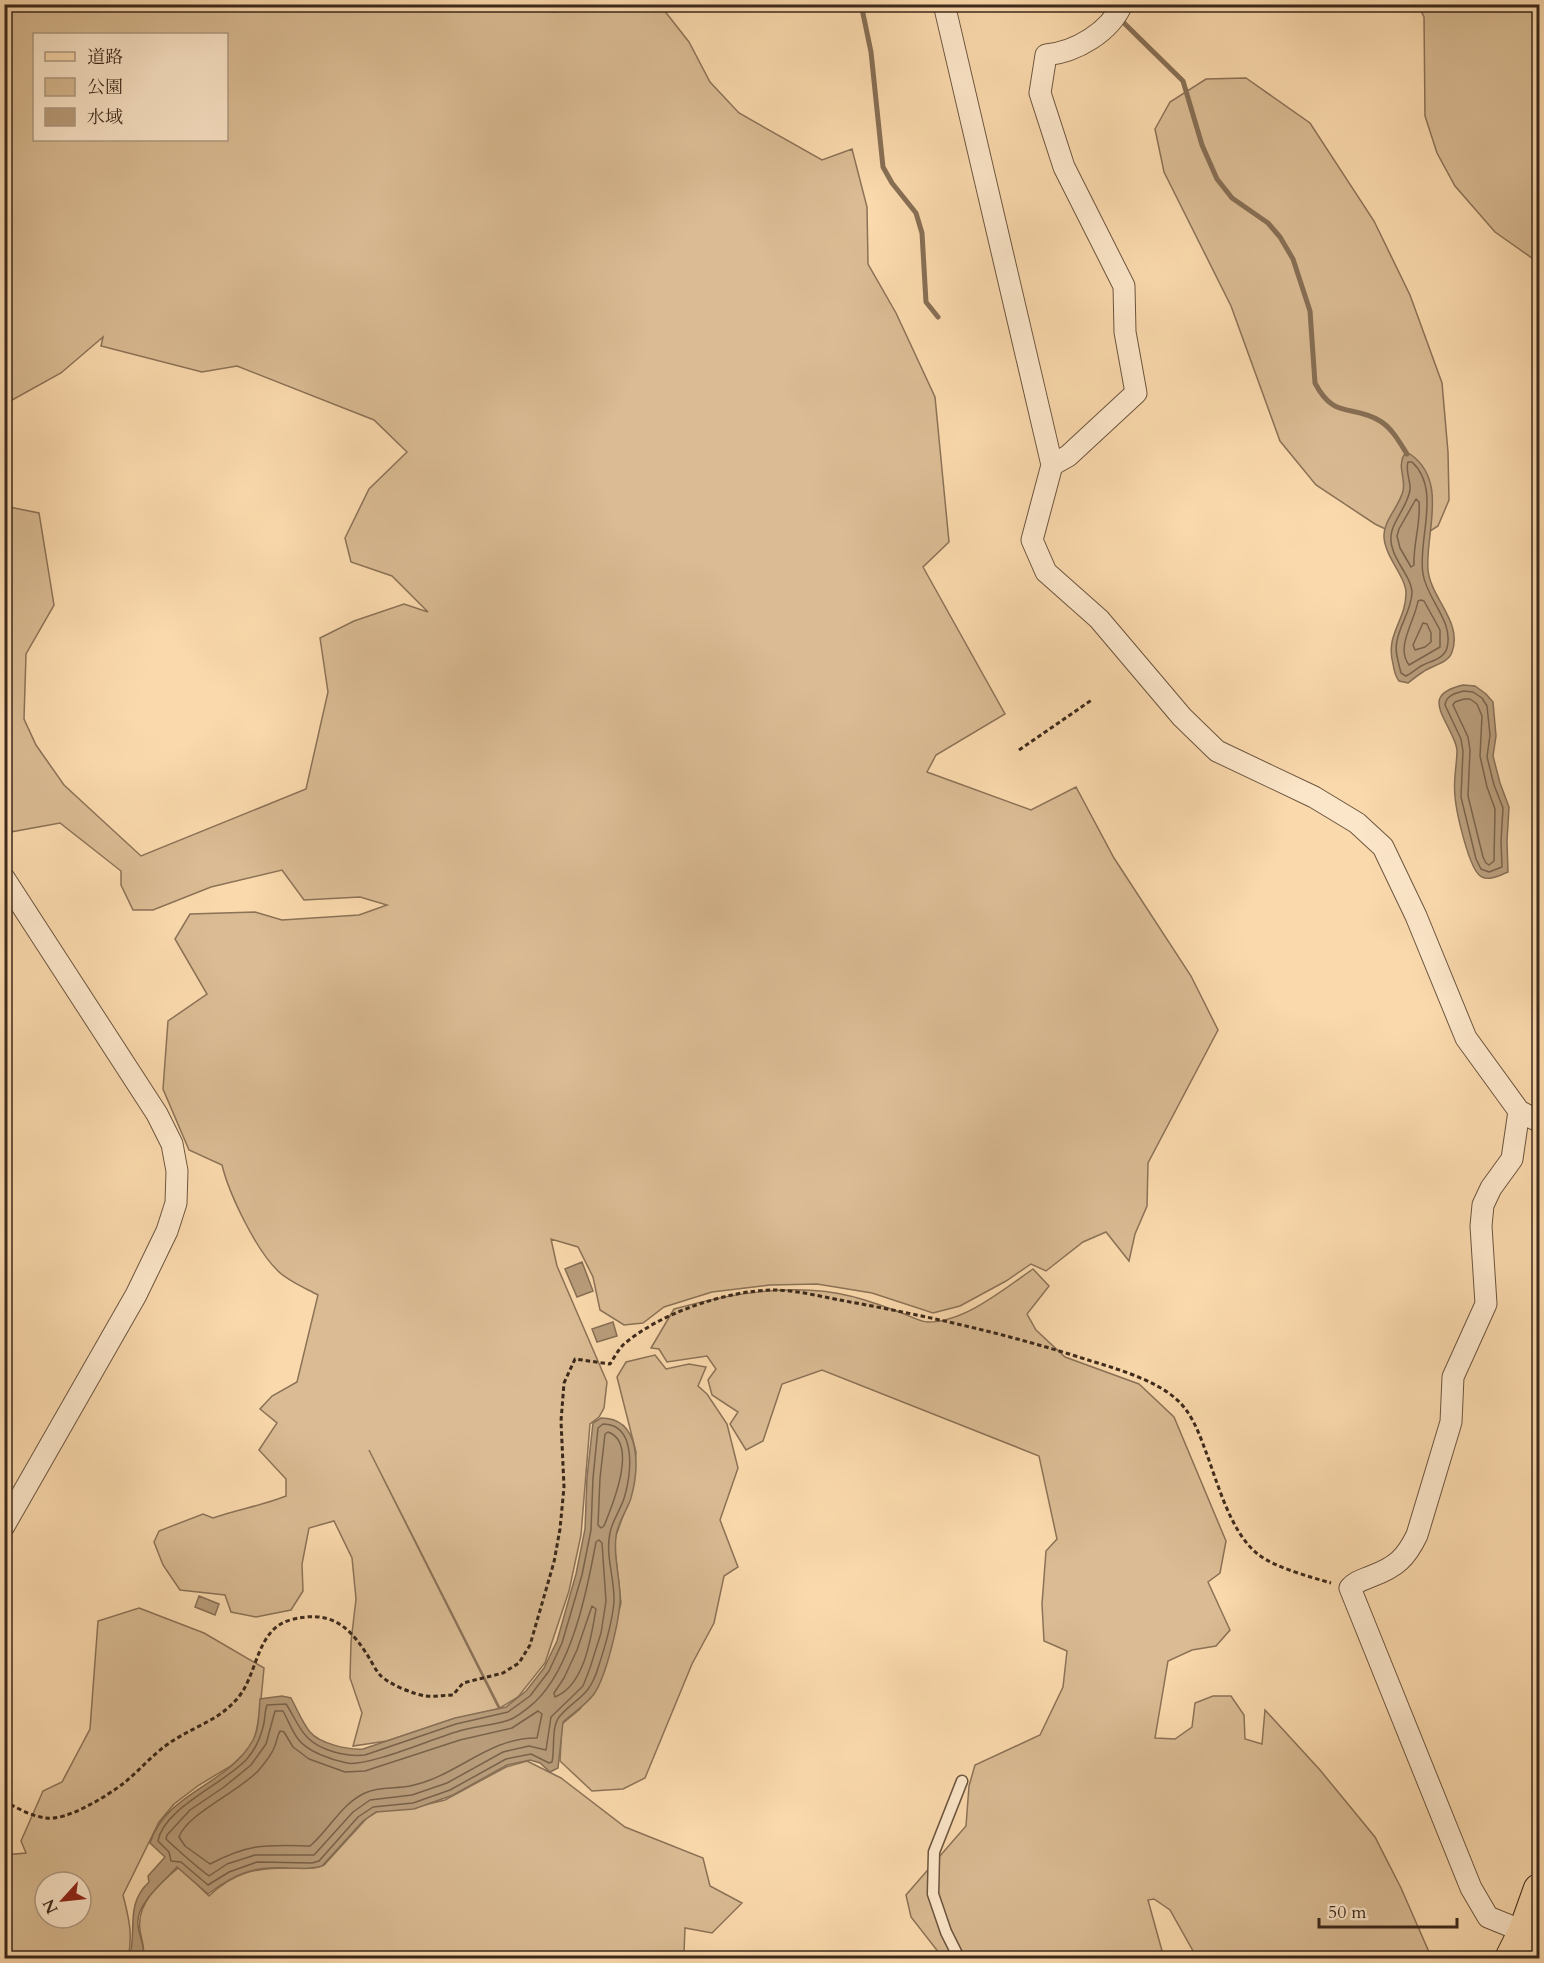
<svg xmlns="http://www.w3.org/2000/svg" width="1544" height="1963" viewBox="0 0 1544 1963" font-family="Cardo,'Noto Serif JP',serif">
	<rect width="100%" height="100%" fill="#fad9ac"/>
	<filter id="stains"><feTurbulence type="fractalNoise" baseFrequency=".00333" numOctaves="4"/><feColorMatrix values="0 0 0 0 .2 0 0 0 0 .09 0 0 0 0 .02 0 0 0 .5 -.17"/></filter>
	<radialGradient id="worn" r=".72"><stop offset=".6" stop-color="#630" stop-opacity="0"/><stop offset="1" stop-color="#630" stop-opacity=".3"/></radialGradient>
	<!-- green -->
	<path fill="#dabb93" stroke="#8b7257" stroke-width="1.5" fill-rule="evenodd" d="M 399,4 L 402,10 L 420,5 L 505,4 L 554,12 L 571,10 L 573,5 L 660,5 L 689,42 L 710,82 L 739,113 L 822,160 L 852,149 L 867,207 L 868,264 L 896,313 L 935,397 L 949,542 L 923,567 L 1005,714 L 936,755 L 927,772 L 1031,810 L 1076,787 L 1114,858 L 1191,976 L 1218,1030 L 1148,1163 L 1147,1206 L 1135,1234 L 1129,1261 L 1106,1232 L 1083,1242 L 1046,1271 L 1031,1264 L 1006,1281 L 960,1306 L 933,1313 L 872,1293 L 817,1284 L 770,1285 L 712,1292 L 664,1307 L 643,1323 L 624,1325 L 600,1310 L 593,1277 L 578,1247 L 551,1239 L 557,1266 L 607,1382 L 604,1408 L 599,1417 L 590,1424 L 581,1535 L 569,1591 L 545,1663 L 518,1697 L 500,1708 L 369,1450 L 499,1709 L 453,1719 L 387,1741 L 353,1746 L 362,1713 L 350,1678 L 351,1642 L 356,1599 L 352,1558 L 334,1521 L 309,1528 L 302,1564 L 303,1591 L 291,1610 L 256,1617 L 231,1612 L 225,1595 L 180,1590 L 163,1565 L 154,1542 L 159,1531 L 203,1514 L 213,1518 C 238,1509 261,1506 286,1496 L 286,1479 L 259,1450 L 277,1423 L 260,1409 L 272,1396 L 297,1382 L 318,1295 C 305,1288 288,1281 278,1271 C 256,1250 229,1194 222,1165 L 189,1150 L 163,1089 L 168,1021 L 207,994 L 175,939 L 190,914 L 255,912 L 282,920 L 359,915 L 387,905 L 360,897 L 304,900 L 282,870 L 211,887 L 153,910 L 133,910 L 121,885 L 121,871 L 60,823 L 5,833 L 4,506 L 39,513 L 54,605 L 26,654 L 24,719 L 36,745 L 64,785 L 141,856 L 306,789 L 328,692 L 320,638 L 354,621 L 404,604 L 428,612 L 392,576 L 351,562 L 345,538 L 369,489 L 407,452 L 374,420 L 237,366 L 202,372 L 101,346 L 103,337 L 61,373 L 5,404 L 5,5 ZM 34,34 L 226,34 L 226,140 L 34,140 Z
		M 1418,5 L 1539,5 L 1539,263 L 1495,232 L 1455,186 L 1437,153 L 1425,116 L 1424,17 Z
		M 1246,78 L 1310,123 L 1374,221 L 1410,295 L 1442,383 L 1448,452 L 1449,500 L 1438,526 L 1424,535 L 1404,538 L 1375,524 L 1316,485 L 1280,441 L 1231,306 L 1164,172 L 1155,129 L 1170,102 L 1206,79 Z
		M 1033,1269 L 1049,1286 L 1027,1314 L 1036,1330 L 1065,1357 L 1139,1384 L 1174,1417 L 1226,1541 L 1220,1573 L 1208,1582 L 1230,1630 L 1216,1646 L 1192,1650 L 1168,1661 L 1155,1738 L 1175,1739 L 1192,1727 L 1195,1703 L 1213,1696 L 1231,1696 L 1244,1715 L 1245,1739 L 1262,1744 L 1265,1710 L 1320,1770 L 1375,1837 L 1401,1888 L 1429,1952 L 1430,1958 L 1197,1958 L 1170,1910 L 1154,1899 L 1148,1900 L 1164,1958 L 943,1958 L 911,1917 L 906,1895 L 966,1826 L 969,1786 L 975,1765 L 1040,1735 L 1063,1687 L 1067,1651 L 1044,1641 L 1042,1604 L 1046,1551 L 1057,1539 L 1039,1456 L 822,1370 L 782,1384 L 763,1441 L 746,1450 L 730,1424 L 738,1412 L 712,1395 L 708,1380 L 716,1369 L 707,1356 L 667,1362 L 659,1349 L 651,1348 L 674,1309 C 729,1294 793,1282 850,1296 C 868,1300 885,1307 902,1313 C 910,1316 920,1322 928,1322 C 965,1322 1004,1289 1033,1269 Z
		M 655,1355 L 666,1369 L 689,1364 L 706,1367 L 698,1386 L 707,1394 L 727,1424 L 738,1468 L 720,1520 L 738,1567 L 724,1576 L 714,1623 L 692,1664 L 645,1778 L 623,1789 L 592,1791 L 560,1761 L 562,1724 L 580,1709 L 593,1691 L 606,1661 L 621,1603 L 614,1541 L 633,1488 L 636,1452 L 617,1377 L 626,1362 Z
		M 139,1608 L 204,1633 L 264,1668 L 257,1741 L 231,1766 L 199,1785 L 174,1804 L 159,1822 L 123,1895 C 129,1918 133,1935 128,1958 L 5,1958 L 4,1855 L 26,1853 L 21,1841 L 43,1791 L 62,1782 L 90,1729 L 98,1621 ZM 45,1882 L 81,1882 L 81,1918 L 45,1918 Z
		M 527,1761 L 561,1778 L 625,1827 L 703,1858 L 710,1886 L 742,1903 L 712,1933 L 685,1928 L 684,1953 L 678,1958 L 142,1958 C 146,1948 141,1940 140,1930 C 136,1903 160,1883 179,1867 L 209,1896 C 234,1872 258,1867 291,1868 C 303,1868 312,1870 324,1865 L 367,1818 L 378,1811 L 416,1807 L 445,1800 L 506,1767 Z"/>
	<!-- water -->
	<path fill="#b99d7b" stroke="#876f55" stroke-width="1.5" d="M 1410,454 C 1449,481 1425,533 1428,570 C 1431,599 1463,622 1452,652 C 1448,664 1432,665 1423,672 C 1418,675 1413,679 1408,683 L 1399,681 C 1395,676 1394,671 1393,664 C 1385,634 1406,621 1406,593 C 1406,577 1385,557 1384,537 C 1383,521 1399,507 1403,491 C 1406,478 1397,467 1404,455 Z
		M 1463,685 L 1475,686 L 1486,694 L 1493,702 L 1496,736 L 1493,756 L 1500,783 L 1509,807 L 1507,841 L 1508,872 C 1500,875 1490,881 1482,877 C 1469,872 1456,810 1455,796 C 1453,780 1457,765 1457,750 C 1456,735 1434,710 1440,698 C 1444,690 1455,687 1463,685 Z
		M 582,1262 L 593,1291 L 577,1297 L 565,1269 Z
		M 613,1322 L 617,1336 L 597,1342 L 592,1329 Z
		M 601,1418 C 642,1418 639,1469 631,1498 C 627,1511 617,1523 616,1537 C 613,1558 621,1580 620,1601 C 619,1622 606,1677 594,1694 C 586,1705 573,1713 563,1722 L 558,1768 L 550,1772 L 540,1763 L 530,1760 L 507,1765 L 453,1795 L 414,1809 L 376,1812 L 363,1821 L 322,1866 C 310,1870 301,1868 289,1868 C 253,1866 236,1873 208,1894 L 177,1867 C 164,1882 135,1904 138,1925 C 139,1937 146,1947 142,1958 L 129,1958 C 138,1932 124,1905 149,1882 L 148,1876 L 165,1857 L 150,1843 C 166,1792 229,1785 253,1740 C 259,1729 259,1712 260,1699 L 282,1696 L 291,1698 C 297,1709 302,1722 310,1732 C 320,1744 349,1750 363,1749 L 455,1718 L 506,1707 L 526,1691 L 544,1668 L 557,1641 L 576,1574 L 585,1529 L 587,1477 L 593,1423 Z
		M 199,1596 L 219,1604 L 215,1615 L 195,1607 Z"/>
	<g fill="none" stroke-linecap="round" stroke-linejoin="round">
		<!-- shore -->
		<path stroke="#7a634b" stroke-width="1.5" d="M 1408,462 L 1412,462 C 1442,489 1417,541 1423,574 C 1427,600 1454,621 1447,648 C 1444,659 1430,661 1421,666 C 1416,669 1412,673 1406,676 L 1401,673 C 1399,663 1394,652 1397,641 C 1400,624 1411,611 1412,593 C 1412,579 1397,564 1393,550 C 1384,526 1406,513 1410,490 C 1411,480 1405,472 1408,462 Z
			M 1416,499 L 1419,502 C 1421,523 1413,544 1414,565 L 1411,567 L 1400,548 L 1397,536 L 1399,529 Z
			M 1421,600 L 1424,601 L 1440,630 L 1440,647 L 1409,665 C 1395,647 1415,621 1418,601 Z
			M 1423,623 L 1427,624 L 1431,633 L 1431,642 L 1425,647 L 1415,650 L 1413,645 Z
			M 1464,691 L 1473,692 L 1482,698 L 1487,706 L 1490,735 L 1487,757 L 1494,785 L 1503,808 L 1501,841 L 1502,867 L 1489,872 L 1481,869 L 1476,859 L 1461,797 L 1463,751 L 1461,739 L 1445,705 C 1446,695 1456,693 1464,691 Z
			M 1464,699 L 1470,699 L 1477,704 L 1482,716 L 1480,756 L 1487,787 L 1495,809 L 1494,861 L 1489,865 L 1486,863 L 1483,857 L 1468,796 L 1470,750 L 1468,737 L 1453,705 L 1455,702 Z
			M 603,1424 C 637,1424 631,1473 625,1495 C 622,1508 612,1520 610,1533 C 605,1556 615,1579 614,1602 C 612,1624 605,1647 598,1668 C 589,1698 576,1697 559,1717 C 551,1728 555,1749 552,1762 L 549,1763 L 531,1754 L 506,1759 L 450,1790 L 413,1803 L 373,1807 L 358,1817 L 319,1861 L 312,1863 L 257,1862 L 229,1872 L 208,1885 L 181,1862 L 171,1861 L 169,1852 L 158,1841 C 163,1809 223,1784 246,1760 C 256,1749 261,1737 264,1723 C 265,1716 265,1710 267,1705 L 286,1704 C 293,1714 298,1728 307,1737 C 320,1751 347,1757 365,1755 L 456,1724 L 508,1712 L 530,1696 L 549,1671 L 562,1643 L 582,1575 L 591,1530 L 593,1478 L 598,1428 Z
			M 608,1432 C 639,1443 612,1506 604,1526 L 601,1528 L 598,1525 L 600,1478 L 605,1434 Z
			M 599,1540 L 602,1543 L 606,1601 L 601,1633 L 590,1668 L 583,1686 L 551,1717 L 546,1750 L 529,1746 L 503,1752 L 447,1783 L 412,1795 L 370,1800 L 353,1812 L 314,1855 L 255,1855 L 227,1864 L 209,1876 C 193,1864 180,1852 166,1839 L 167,1835 L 190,1810 L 224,1787 L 251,1765 L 266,1744 L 275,1711 L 283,1711 C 288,1720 292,1731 298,1739 C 308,1752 332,1760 347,1763 C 367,1767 432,1739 456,1732 C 473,1726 492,1726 509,1720 C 518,1717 528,1708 535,1702 C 572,1667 587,1591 596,1542 Z
			M 592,1606 L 596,1609 C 591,1637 585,1685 555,1697 L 554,1693 L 564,1678 L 577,1650 Z
			M 538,1711 L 542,1714 L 537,1738 C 489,1737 456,1777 410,1786 C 396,1789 379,1786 365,1793 C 341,1804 329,1830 310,1846 C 265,1845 250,1843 210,1864 L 185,1846 L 179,1837 C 187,1814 238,1792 258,1771 C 263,1765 271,1756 274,1748 C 277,1742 277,1736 280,1731 L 284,1732 L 293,1747 L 309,1759 L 345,1772 L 365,1771 L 460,1740 L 512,1728 Z"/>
		<!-- stream -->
		<path stroke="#876f55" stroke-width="5" d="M 861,4 L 871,52 L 883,167 L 892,183 L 916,213 L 922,233 L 926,302 L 938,317
			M 1124,23 L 1183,81 L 1202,145 L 1217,179 L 1232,198 L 1268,223 L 1280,237 L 1293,259 L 1310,311 L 1315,383 C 1334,420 1352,404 1380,421 C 1392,428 1400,443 1407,454"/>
		<!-- service casing -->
		<g stroke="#6c553f" stroke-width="13">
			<path id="service" d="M 959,1958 L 946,1932 L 933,1894 L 934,1852 L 962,1781"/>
		</g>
		<!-- minor casing -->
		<g stroke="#6c553f" stroke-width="23">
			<path id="minor" d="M 944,4 L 1052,465 L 1032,540 L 1046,572 L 1099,619 L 1182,717 L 1217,751 L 1314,797 L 1357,823 L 1383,847 L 1416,916 L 1466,1038 L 1519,1111 L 1540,1122
				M 1052,465 L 1068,456 L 1136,393 L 1125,332 L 1124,286 L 1064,167 L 1040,93 L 1046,55 C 1076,52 1110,32 1122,4
				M 4,878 L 157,1114 L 172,1144 L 177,1171 L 176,1203 L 167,1231 L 136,1295 L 4,1526
				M 1519,1111 L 1512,1159 L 1491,1188 L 1483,1205 L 1481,1226 L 1486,1304 L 1453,1377 L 1451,1422 L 1417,1535 C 1406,1558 1396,1567 1372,1576 C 1363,1580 1356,1581 1350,1588 L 1471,1888 L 1488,1917 L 1525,1932"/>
		</g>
		<!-- primary casing -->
		<g stroke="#3c291b" stroke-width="35">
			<path id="primary" d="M 1512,1958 L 1525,1932 L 1540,1890"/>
		</g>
		<!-- path -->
		<path stroke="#3c291b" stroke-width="3" stroke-dasharray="4.5 3" stroke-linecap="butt" d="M 1019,750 L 1093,699
			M 4,1801 C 17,1808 31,1816 46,1818 C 67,1821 107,1796 124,1783 C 139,1771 152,1755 168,1744 C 190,1728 218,1721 236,1700 C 258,1677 255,1630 290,1620 C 327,1610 347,1623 366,1653 C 371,1660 375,1670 381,1676 C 389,1684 415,1695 426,1696 C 435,1697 444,1695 453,1695 L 463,1683 L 503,1673 L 519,1663 L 530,1645 L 554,1562 L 560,1529 L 564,1487 L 561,1421 L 564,1383 L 575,1359 L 610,1364 C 614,1358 618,1350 623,1345 C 658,1314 727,1290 774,1290 C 796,1290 823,1297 845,1301 C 928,1316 1008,1334 1088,1360 C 1114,1368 1153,1379 1175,1398 C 1191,1411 1199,1433 1206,1452 C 1218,1484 1231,1534 1259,1555 C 1276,1568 1311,1577 1331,1583"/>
		<!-- service -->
		<use href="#service" stroke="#fce6c9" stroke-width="10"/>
		<!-- minor -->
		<use href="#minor" stroke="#fce6c9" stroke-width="21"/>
		<!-- primary -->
		<use href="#primary" stroke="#fad9ac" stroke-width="33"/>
	</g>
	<!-- margin -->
	<rect width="1544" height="1963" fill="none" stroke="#fad9ac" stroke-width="24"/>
	<rect x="6" y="6" width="1532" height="1951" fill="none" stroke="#3c291b" stroke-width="3"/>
	<rect x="12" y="12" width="1520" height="1939" fill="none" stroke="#3c291b" stroke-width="1.5"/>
	<!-- legend -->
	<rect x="33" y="33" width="195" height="108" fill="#fce6c9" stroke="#af9a83" stroke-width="1.5"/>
	<rect x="45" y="52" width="30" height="9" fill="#fad9ac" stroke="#af9a83" stroke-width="1.5"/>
	<text x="87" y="63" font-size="18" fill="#3c291b">道路</text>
	<rect x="45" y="78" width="30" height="18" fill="#dabb93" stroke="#af9a83" stroke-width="1.5"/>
	<text x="87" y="93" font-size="18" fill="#3c291b">公園</text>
	<rect x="45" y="108" width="30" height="18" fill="#b99d7b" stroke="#af9a83" stroke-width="1.5"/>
	<text x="87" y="123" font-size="18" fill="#3c291b">水域</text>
	<!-- north arrow -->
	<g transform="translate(63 1900) rotate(243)"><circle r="28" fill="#fce6c9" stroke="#af9a83" stroke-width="1.5"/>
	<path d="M0-4.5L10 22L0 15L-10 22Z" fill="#8f2418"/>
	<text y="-9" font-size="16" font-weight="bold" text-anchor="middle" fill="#3c291b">N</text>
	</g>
	<!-- scale -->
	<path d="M1319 1918v9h138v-9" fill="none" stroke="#3c291b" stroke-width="3"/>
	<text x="1328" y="1918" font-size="18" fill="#3c291b" stroke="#fce6c9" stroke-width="4.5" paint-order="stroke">50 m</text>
	<rect width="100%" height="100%" filter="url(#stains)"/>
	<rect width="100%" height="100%" fill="url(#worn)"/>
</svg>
